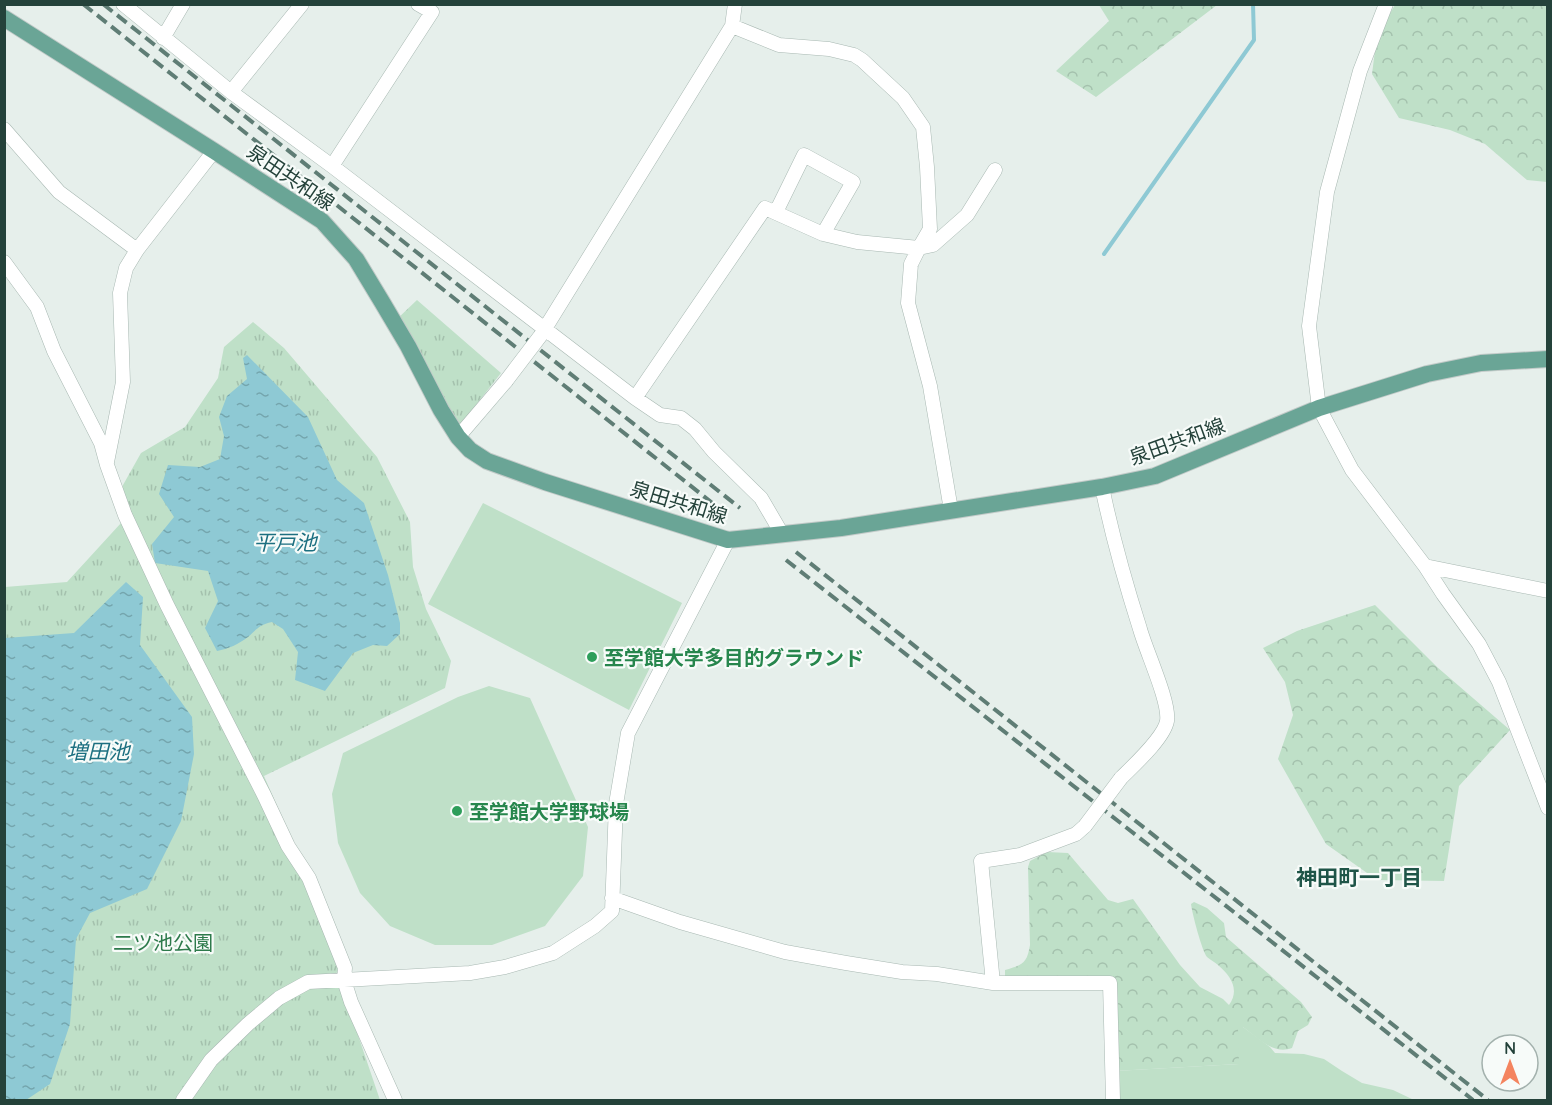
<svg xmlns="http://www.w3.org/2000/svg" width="1552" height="1105" viewBox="0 0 1552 1105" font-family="Quicksand,'Noto Sans JP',sans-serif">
	<defs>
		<pattern id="forest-crowns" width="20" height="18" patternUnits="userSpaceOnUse" patternTransform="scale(1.5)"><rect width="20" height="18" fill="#bfe0c8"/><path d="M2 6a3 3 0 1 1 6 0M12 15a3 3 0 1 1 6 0" fill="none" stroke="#a4c1ad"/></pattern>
		<pattern id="park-tufts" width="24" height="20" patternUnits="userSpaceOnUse" patternTransform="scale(1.5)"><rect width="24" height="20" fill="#bfe0c8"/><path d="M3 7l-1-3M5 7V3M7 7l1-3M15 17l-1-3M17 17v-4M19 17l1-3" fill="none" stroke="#a4c1ad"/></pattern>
		<pattern id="water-ripples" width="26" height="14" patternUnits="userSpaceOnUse" patternTransform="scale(1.5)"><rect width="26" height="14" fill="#8ec9d4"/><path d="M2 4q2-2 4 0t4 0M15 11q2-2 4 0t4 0" fill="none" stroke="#74a5ad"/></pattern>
	</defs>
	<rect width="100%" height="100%" fill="#e6efeb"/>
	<!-- forest -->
	<path fill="url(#forest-crowns)" d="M 1099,5 L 1217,5 L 1096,97 L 1056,71 L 1109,21 Z
		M 1395,5 L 1547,5 L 1547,182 L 1527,180 L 1485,144 L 1450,130 L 1399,118 L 1372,74 L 1377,35 Z
		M 1375,605 L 1437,667 L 1510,730 L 1459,786 L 1444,881 L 1377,880 L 1326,844 L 1278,759 L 1293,715 L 1285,682 L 1263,648 L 1297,631 Z
		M 1047,852 L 1068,853 L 1108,900 L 1118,903 L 1133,899 L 1180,965 L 1200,987 L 1223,999 L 1229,1005 C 1240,990 1231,976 1218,965 C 1215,962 1210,960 1207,957 C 1202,951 1192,913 1191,904 L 1194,902 L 1207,908 L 1224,923 L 1226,937 L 1301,1002 L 1312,1017 L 1308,1025 L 1298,1031 L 1292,1048 C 1273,1055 1258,1038 1243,1027 L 1239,1064 L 1115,1071 L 1112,979 L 1010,979 L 1005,976 L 1005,970 C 1022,965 1027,964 1030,945 L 1028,867 L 1030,861 Z"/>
	<!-- park -->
	<path fill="url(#park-tufts)" d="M 417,300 L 501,373 L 457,429 L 396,320 Z
		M 253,322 L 284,348 L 377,457 L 410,522 L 413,567 L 426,609 L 451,661 L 445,688 L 264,776 L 346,964 L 334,975 L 344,994 L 380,1100 L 5,1100 L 5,587 L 67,582 L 121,523 L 123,485 L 141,453 L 185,427 L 218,378 L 224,347 Z"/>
	<!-- garden -->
	<path fill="#bfe0c8" d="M 483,503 L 682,603 L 629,710 L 428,604 Z
		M 489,686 L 530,698 L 588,827 L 583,876 L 545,926 L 492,945 L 435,945 L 390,926 L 360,893 L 338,843 L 332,794 L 343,753 L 458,697 Z
		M 1243,1027 L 1270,1047 L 1275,1053 L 1304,1054 L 1324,1059 L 1342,1071 L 1362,1083 L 1393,1090 L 1414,1100 L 1116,1100 L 1115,1071 L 1239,1064 L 1238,1028 Z"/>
	<!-- water -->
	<path fill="url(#water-ripples)" d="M 247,355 L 308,417 L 337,480 L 364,503 L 388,575 L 400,623 L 400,634 L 387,646 L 373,645 L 353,653 L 325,691 L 295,680 L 298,652 L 283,629 L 272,622 C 259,625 257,629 248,637 C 239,644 228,649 217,651 L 205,628 L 218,601 L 208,571 L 155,563 L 152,544 L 174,517 L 159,494 L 168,465 L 200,467 L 220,459 L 224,436 L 219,417 L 227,396 L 247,379 L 243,358 Z
		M 126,582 L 143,597 L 140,645 L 192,717 L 194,754 L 181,821 L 147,889 L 90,913 L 76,939 L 70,1024 L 50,1084 L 26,1100 L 5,1100 L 5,638 L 74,633 Z"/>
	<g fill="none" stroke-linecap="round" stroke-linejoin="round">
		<!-- stream -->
		<path stroke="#8ec9d4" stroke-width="4" d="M 1104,254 L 1254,40 L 1253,4"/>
		<!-- minor casing -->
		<g stroke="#a8b8b2" stroke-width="15">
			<path id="minor" d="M 123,4 L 231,92 L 332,166 L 635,398 L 660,415 L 681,418 L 695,429 L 714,452 L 761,498 L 782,534
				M 1386,4 L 1360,71 L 1327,192 L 1309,326 L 1319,408 L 1352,470 L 1425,566 L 1443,594 L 1479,644 L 1499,682 L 1548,808
				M 732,26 L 779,45 L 829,49 L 854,55 L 862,60 L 903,98 L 923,127 L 927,167 L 930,229 L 919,248 L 911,264 L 908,303 L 930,386 L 951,510
				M 163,38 L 183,4
				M 231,92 L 302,4
				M 4,129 L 59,192 L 137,250
				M 332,166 L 432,12 L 418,4
				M 776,212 L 804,155 L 853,182 L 823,234
				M 4,262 L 37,307 L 54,351 L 101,443 L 107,465 L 125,515 L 167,605 L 264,795 L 288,846 L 309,878 L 345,968 L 344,980 L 351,1002 L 395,1100
				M 541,335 L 732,26 L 735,4
				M 635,398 L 765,208 L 823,234 L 857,242 L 919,248 L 933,245 L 967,215 L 995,170
				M 458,437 L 506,381
				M 107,462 L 123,382 L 120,293 L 126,268 L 137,250 L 214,151
				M 1102,487 C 1112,535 1125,582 1140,629 C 1146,651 1170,702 1167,721 C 1164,738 1133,766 1121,778
				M 1425,566 L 1548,591
				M 612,898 L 680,922 L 785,952 L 846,963 L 902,972 L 937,974 L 993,983 L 1110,983 L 1113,1100
				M 993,983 L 981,861 L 1020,855 L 1076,834 L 1085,826
				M 183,1100 L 211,1060 L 248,1024 L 279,998 L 308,982 L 470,973 L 505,967 L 553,953 L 595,926 L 612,911 L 616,804 L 628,733 L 728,540"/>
		</g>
		<!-- major casing -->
		<g stroke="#c2cac8" stroke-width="18">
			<path id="major" d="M 4,18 L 214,151 L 322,221 L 356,259 L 382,302 L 408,346 L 441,410 L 458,437 L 470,450 L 487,461 L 545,482 L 728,540 L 841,528 L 1102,487 L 1155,476 L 1319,408 L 1427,374 L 1481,363 L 1548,359"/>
		</g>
		<!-- minor -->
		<use href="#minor" stroke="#fff" stroke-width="14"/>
		<!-- major -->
		<use href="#major" stroke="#6aa596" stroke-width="16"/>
		<!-- rail -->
		<path stroke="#5f7d75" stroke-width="4" stroke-dasharray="12 6" stroke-linecap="butt" d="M 83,4 L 730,517
			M 103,4 L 740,508
			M 796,552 L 1488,1100
			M 786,560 L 1473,1100"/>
		<!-- minor-bridge casing -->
		<g stroke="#a8b8b2" stroke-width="15" stroke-linecap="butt">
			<path id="minor-bridge" d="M 506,381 L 541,335
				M 1085,826 L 1121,778"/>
		</g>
		<!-- minor-bridge -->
		<use href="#minor-bridge" stroke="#fff" stroke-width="14"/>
	</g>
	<!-- markers -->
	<g fill="#2e9e5b" stroke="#f7fbf9" stroke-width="2">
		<circle cx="592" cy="657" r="6"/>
		<circle cx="457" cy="811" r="6"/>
	</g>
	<g text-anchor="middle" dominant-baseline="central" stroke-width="4.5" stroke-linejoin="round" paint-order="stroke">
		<!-- street labels -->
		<g font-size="20" fill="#24423a" stroke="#f7fbf9">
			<text transform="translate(291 177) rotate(34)">泉田共和線</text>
			<text transform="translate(1177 441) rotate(-20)">泉田共和線</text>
			<text transform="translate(679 502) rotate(17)">泉田共和線</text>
		</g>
		<!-- leisure labels -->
		<g font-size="20" font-weight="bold" fill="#27864d" stroke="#f7fbf9" text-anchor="start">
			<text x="604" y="657">至学館大学多目的グラウンド</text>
			<text x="469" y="811">至学館大学野球場</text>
		</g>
		<!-- park labels -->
		<g font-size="20" fill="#2d7a4b" stroke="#f7fbf9">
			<text x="163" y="942">二ツ池公園</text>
		</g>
		<!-- water labels -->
		<g font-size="21" font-style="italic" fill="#1c6f80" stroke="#f7fbf9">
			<text x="285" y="542">平戸池</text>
			<text x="98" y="751">増田池</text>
		</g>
		<!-- neighbourhood labels -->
		<g font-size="21" font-weight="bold" fill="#1f5548" stroke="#f7fbf9">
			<text x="1359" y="877">神田町一丁目</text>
		</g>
	</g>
	<!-- border -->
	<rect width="1552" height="1105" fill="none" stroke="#24423a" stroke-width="12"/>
	<!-- north arrow -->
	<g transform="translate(1510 1063)"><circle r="28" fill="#f7fbf9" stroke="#a3b1ad" stroke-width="1.5"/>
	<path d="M0-4.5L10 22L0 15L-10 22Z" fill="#f4845f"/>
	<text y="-9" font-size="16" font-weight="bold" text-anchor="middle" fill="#24423a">N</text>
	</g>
</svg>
